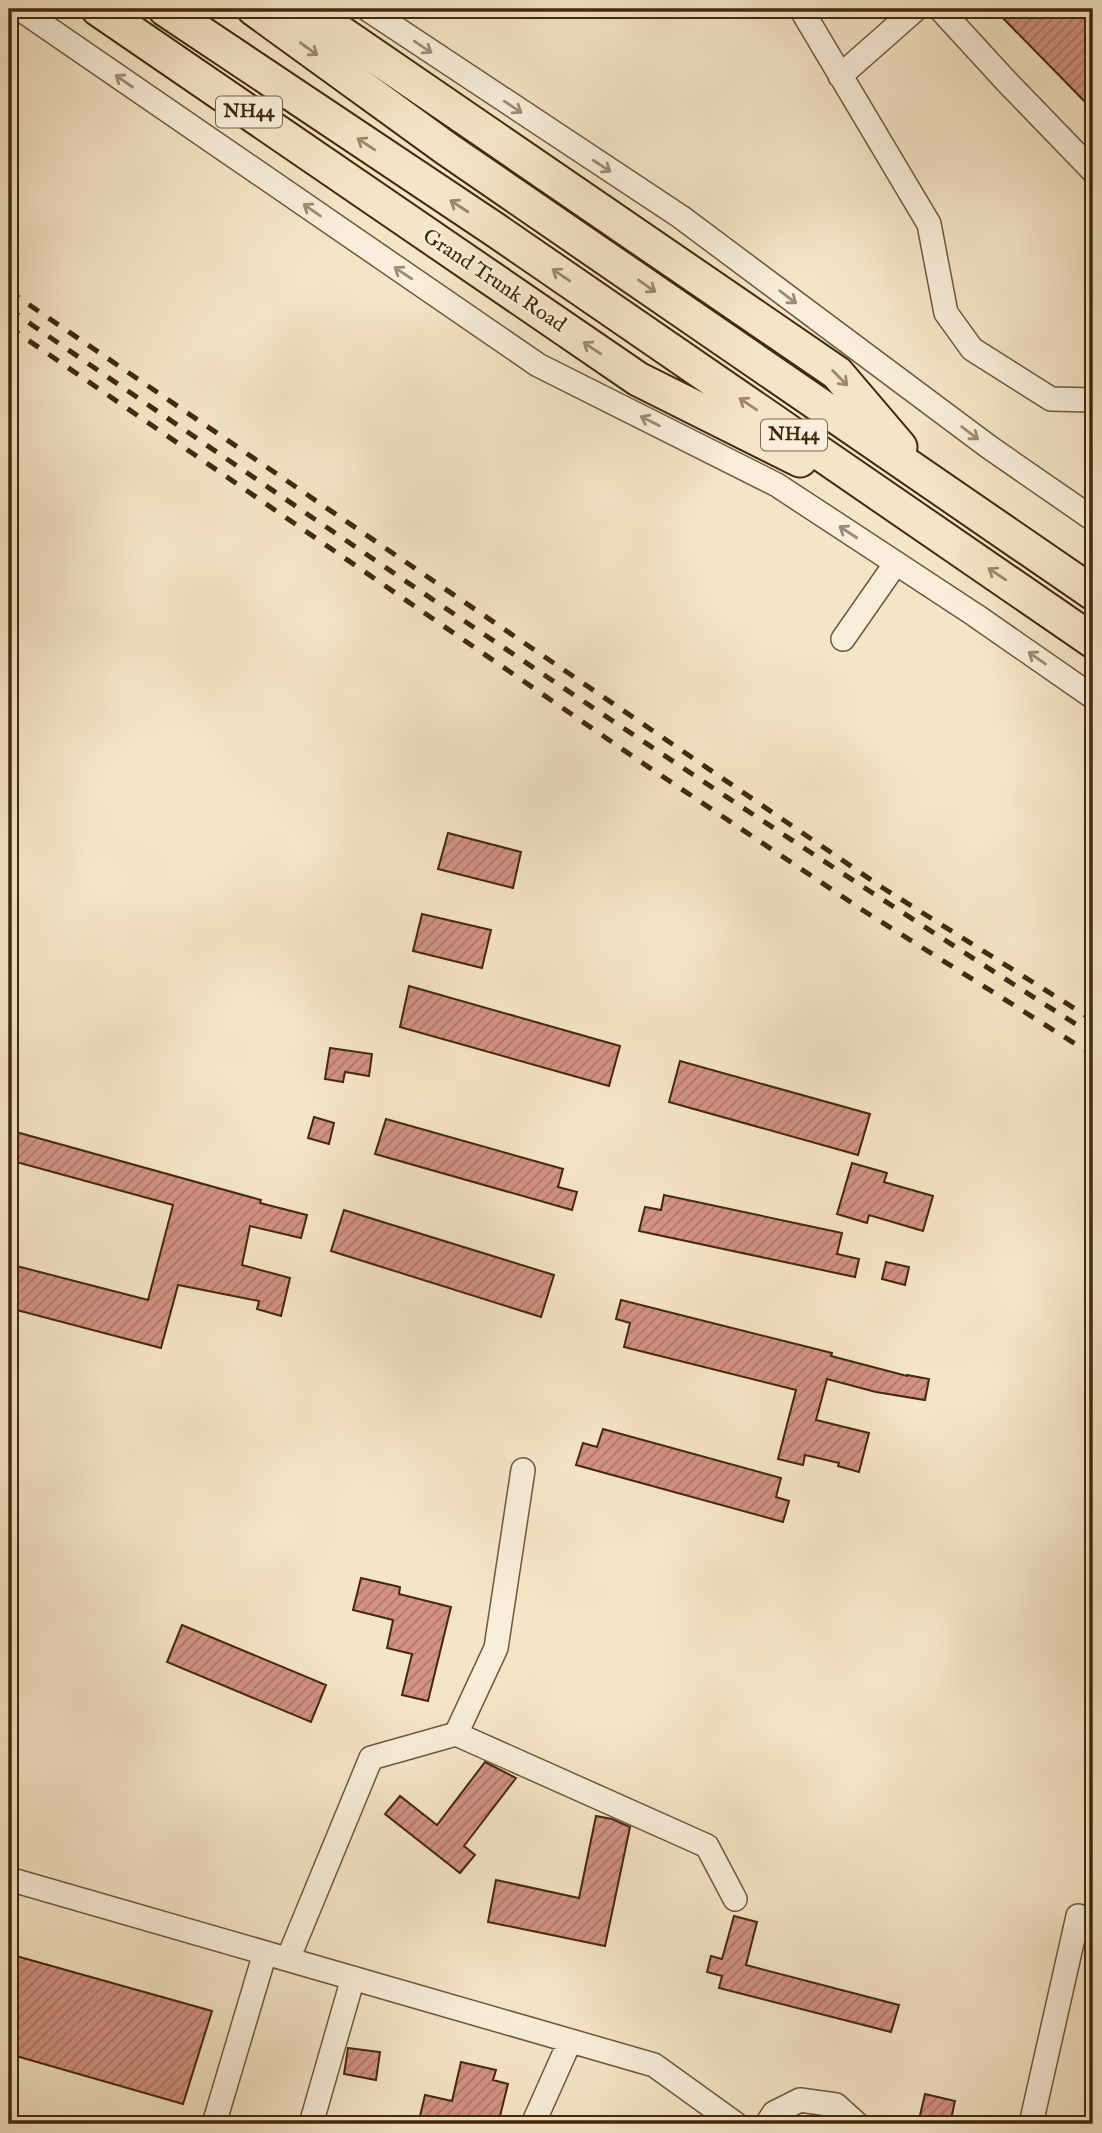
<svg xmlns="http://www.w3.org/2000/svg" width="1102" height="2133" viewBox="0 0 1102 2133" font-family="'IM FELL English',serif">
	<defs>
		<pattern id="building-hatch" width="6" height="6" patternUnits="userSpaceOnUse" patternTransform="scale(1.75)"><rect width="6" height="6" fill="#d39285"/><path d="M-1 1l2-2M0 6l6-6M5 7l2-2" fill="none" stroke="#ad776b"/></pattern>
	</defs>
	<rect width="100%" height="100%" fill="#f5e5c7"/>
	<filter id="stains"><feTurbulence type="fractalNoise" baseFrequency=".00286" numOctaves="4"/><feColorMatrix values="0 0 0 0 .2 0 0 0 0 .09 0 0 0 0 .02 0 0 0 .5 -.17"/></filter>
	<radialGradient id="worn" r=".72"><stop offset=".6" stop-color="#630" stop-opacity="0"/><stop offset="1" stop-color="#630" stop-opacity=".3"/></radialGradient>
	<!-- building -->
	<path fill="url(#building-hatch)" stroke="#43290a" stroke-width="2" d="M 994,9 L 1093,9 L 1093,110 Z
		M 448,833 L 521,852 L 513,888 L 438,869 Z
		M 422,914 L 491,930 L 482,968 L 413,951 Z
		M 409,986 L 620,1046 L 609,1086 L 400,1027 Z
		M 330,1048 L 372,1054 L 369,1076 L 345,1072 L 343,1082 L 325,1079 Z
		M 680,1061 L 870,1114 L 858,1155 L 669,1102 Z
		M 314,1117 L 334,1123 L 329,1144 L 308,1138 Z
		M 386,1119 L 563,1169 L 558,1187 L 577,1192 L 572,1210 L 375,1154 Z
		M 9,1130 L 261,1200 L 260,1203 L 307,1215 L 301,1238 L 250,1226 L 242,1265 L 290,1278 L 281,1316 L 257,1309 L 259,1301 L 178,1285 L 161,1348 L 9,1308 L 9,1264 L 148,1300 L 173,1205 L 9,1160 Z
		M 852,1163 L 887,1173 L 884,1182 L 933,1196 L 923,1231 L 869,1215 L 867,1223 L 837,1214 Z
		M 664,1195 L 842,1233 L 837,1254 L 859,1259 L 855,1277 L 639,1231 L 645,1207 L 661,1210 Z
		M 344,1210 L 554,1275 L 541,1317 L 331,1251 Z
		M 886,1262 L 909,1267 L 905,1285 L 882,1279 Z
		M 621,1300 L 832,1353 L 831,1356 L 907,1376 L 907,1375 L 929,1379 L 925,1400 L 876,1392 L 827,1379 L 816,1420 L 869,1433 L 859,1472 L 838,1466 L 839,1463 L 805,1455 L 803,1465 L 778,1459 L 796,1390 L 624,1347 L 630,1323 L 616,1319 Z
		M 603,1429 L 781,1478 L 776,1497 L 789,1501 L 783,1522 L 576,1465 L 583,1443 L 597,1447 Z
		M 361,1578 L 400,1587 L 399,1594 L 451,1607 L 428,1701 L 402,1695 L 412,1654 L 387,1648 L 393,1620 L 353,1610 Z
		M 182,1625 L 326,1685 L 311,1722 L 167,1662 Z
		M 485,1762 L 516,1778 L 464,1846 L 475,1855 L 460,1873 L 385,1814 L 400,1796 L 437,1825 Z
		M 596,1816 L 612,1819 L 630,1827 L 605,1946 L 488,1922 L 496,1880 L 579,1898 Z
		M 734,1916 L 757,1922 L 746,1965 L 899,2005 L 891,2032 L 719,1988 L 722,1976 L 707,1972 L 711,1956 L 722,1959 Z
		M 9,1954 L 212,2011 L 183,2104 L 9,2054 Z
		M 348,2048 L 380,2052 L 376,2080 L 344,2074 Z
		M 461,2062 L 496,2070 L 493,2080 L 508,2084 L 498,2124 L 454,2124 L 420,2116 L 425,2095 L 452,2101 Z
		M 925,2094 L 955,2101 L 950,2124 L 918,2124 Z"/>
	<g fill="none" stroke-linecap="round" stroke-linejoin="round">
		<!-- minor casing -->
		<g stroke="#705839" stroke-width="26">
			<path id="minor" d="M 20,9 L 538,365 L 777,485 L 975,615 L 1093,697
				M 367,9 L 681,217 L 989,447 L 1093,519
				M 801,9 L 929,224 L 946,313 L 972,349 L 1051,399 L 1093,400
				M 940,9 L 1007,82 L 1093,171
				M 840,76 L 916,9
				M 843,639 L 896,563
				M 456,1734 L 707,1846 L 735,1899
				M 9,1879 L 654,2065 L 736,2124
				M 288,1959 L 371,1758 L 456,1734 L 496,1648 L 523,1470
				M 214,2124 L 265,1953
				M 311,2124 L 353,1978
				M 533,2124 L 570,2041
				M 767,2124 L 774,2113 L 800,2100 L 836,2105 L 857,2124
				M 1031,2124 L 1078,1916"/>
		</g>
		<!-- highway casing -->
		<g stroke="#43290a" stroke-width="37">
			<path id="highway" d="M 98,9 L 638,379 L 800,460
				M 165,9 L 494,229 L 1093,641
				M 254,9 L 447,149 L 1093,593
				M 306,9 L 837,373 L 900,447"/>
		</g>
		<!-- minor -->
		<use href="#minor" stroke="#f8eedb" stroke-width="23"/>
		<!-- highway -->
		<use href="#highway" stroke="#f5e5c7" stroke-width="33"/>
		<!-- rail -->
		<path stroke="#43290a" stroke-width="5" stroke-dasharray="12 12" stroke-linecap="butt" d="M 9,291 L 883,888 L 1093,1020
			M 9,309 C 367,556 726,802 1093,1035
			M 9,327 L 641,762 L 864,911 L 1093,1055"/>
	</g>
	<!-- one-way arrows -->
	<defs><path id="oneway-shaft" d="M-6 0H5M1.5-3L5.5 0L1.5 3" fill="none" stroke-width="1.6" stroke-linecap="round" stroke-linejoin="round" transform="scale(1.75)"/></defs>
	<g stroke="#9e8c72">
		<use href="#oneway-shaft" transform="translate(423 47) rotate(34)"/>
		<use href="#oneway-shaft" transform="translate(124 81) rotate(-145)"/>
		<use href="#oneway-shaft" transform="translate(513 107) rotate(34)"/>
		<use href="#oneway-shaft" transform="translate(602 166) rotate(33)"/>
		<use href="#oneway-shaft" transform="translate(312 210) rotate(-145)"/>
		<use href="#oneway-shaft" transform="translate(403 273) rotate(-146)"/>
		<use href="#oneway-shaft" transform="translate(788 297) rotate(37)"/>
		<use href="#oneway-shaft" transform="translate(650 421) rotate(-153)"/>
		<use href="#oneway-shaft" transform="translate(970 433) rotate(37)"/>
		<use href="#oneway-shaft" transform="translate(848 532) rotate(-147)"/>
		<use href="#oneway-shaft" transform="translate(1037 658) rotate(-145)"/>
	</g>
	<g stroke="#9c8768">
		<use href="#oneway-shaft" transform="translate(309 49) rotate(36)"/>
		<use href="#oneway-shaft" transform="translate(366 144) rotate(-146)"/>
		<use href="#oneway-shaft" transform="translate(459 206) rotate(-147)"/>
		<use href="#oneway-shaft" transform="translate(561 275) rotate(-146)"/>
		<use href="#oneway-shaft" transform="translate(647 286) rotate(35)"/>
		<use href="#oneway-shaft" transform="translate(592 348) rotate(-146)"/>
		<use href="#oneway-shaft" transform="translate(840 378) rotate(45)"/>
		<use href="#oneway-shaft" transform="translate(748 404) rotate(-146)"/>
		<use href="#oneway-shaft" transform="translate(997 574) rotate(-146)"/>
	</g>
	<g text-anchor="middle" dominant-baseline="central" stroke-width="5" stroke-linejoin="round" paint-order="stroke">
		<!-- shield labels -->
		<g fill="#f8eedb" stroke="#796449" stroke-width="2">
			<rect x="216" y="96.5" width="66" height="31" rx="5"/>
			<rect x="761" y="419.5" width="66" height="31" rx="5"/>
		</g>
		<g font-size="19" font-weight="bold" fill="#43290a">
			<text x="249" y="112">NH44</text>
			<text x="794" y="435">NH44</text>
		</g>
		<!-- street labels -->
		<g font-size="21" fill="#43290a" stroke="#f8eedb">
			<text transform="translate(494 281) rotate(34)">Grand Trunk Road</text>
		</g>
	</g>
	<!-- margin -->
	<rect width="1102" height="2133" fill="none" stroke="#f5e5c7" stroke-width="35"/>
	<rect x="10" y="10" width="1081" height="2112" fill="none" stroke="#43290a" stroke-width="3.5"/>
	<rect x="18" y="18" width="1067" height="2098" fill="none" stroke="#43290a" stroke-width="2"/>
	<rect width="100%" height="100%" filter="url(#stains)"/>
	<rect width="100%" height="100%" fill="url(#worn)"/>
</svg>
